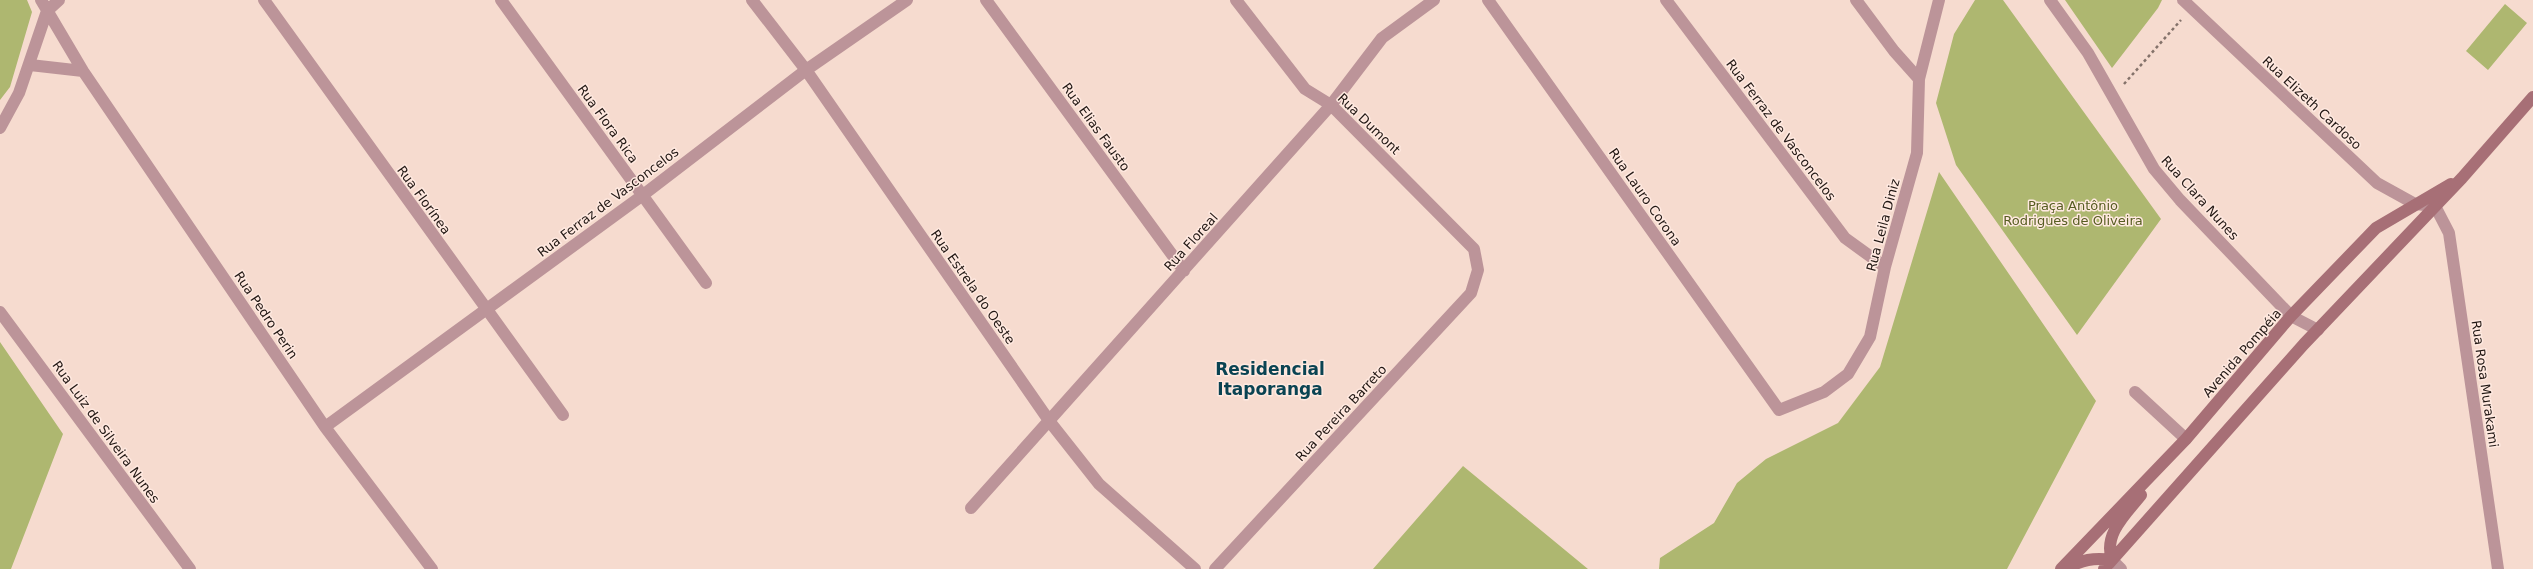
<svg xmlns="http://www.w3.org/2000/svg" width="2533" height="569" viewBox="0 0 2533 569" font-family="'DejaVu Sans',sans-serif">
	<rect width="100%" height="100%" fill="#f6dbcf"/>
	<!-- green -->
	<path fill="#aeb770" d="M 0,0 L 27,0 L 32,12 L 10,87 L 0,100 Z
		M 1975,0 L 2003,0 L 2161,219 L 2077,335 L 1956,165 L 1936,103 L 1954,34 Z
		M 2065,0 L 2162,0 L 2158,8 L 2112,68 Z
		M 2505,4 L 2527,23 L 2488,70 L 2466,51 Z
		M 1939,172 L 2096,401 L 2007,569 L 1659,569 L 1660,558 L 1714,523 L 1737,483 L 1766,459 L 1838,423 L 1880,367 Z
		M 0,342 L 63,434 L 11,569 L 0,569 Z
		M 1463,466 L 1588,569 L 1373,569 Z"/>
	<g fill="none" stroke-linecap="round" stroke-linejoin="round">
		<!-- path -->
		<path stroke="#84726a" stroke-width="2.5" stroke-dasharray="3 3" stroke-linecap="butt" d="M 2124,84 L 2181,20"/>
		<!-- minor -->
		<path stroke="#bc9499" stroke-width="12" d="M 41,0 L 83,71 L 325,427 L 432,569
			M 264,0 L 563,415
			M 501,0 L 706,283
			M 752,0 L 806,70 L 1050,422 L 1099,484 L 1195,569
			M 986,0 L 1184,271
			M 1488,0 L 1779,410 L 1824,392 L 1848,374 L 1870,337 L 1885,267 L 1917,153 L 1919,79 L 1939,0
			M 1666,0 L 1845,238 L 1885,267
			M 1856,0 L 1894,51 L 1919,79
			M 2183,0 L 2377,183 L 2415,204 L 2435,206 L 2449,233 L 2498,569
			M 30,65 L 83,71
			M 0,128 L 19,93 L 47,11 L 59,0
			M 0,312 L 190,569
			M 2135,392 L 2186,439
			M 325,427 L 643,195 L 806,70 L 907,0
			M 971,508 L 1331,105 L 1382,38 L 1434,0
			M 2112,560 L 2121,569
			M 1215,569 L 1471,293 L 1478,270 L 1474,249 L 1331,105 L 1305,89 L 1236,0"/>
		<!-- tertiary -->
		<path stroke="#bc9499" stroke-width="12" d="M 2050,0 L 2088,53 L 2154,169 L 2180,200 L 2291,316 L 2318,330"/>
		<!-- secondary -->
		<path stroke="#a76f76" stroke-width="12" d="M 2061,569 L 2186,439 L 2291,316 L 2376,228 L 2451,184
			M 2066,569 C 2081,560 2094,557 2112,560 C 2103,534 2126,514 2141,495
			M 2104,569 L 2304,344 L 2462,178 L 2533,97"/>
	</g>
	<g text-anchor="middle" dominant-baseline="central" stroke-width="3" stroke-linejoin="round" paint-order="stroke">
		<!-- street labels -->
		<g font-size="13" fill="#211713" stroke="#ffe9e0">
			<text transform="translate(2312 103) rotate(43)">Rua Elizeth Cardoso</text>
			<text transform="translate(608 124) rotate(54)">Rua Flora Rica</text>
			<text transform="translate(1369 124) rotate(44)">Rua Dumont</text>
			<text transform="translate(1096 127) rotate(54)">Rua Elias Fausto</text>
			<text transform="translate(1781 130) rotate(53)">Rua Ferraz de Vasconcelos</text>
			<text transform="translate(1645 197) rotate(55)">Rua Lauro Corona</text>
			<text transform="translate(2200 198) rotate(48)">Rua Clara Nunes</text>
			<text transform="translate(424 200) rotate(54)">Rua Florínea</text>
			<text transform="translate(608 202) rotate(-37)">Rua Ferraz de Vasconcelos</text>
			<text transform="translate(1883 225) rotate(-75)">Rua Leila Diniz</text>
			<text transform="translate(1191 242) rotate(-48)">Rua Floreal</text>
			<text transform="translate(973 287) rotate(55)">Rua Estrela do Oeste</text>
			<text transform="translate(266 315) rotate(56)">Rua Pedro Perin</text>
			<text transform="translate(2242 353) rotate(-49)">Avenida Pompéia</text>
			<text transform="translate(2485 384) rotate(82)">Rua Rosa Murakami</text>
			<text transform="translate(1341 413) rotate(-47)">Rua Pereira Barreto</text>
			<text transform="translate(106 432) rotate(54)">Rua Luiz de Silveira Nunes</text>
		</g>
		<!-- park labels -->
		<g font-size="13" fill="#575d22" stroke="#ffe9e0">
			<text x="2073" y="205">Praça Antônio<tspan x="2073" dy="15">Rodrigues de Oliveira</tspan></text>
		</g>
		<!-- district labels -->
		<g font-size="17" font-weight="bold" fill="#0a4352" stroke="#ffe9e0">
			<text x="1270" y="369">Residencial<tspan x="1270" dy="20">Itaporanga</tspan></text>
		</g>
	</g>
</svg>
